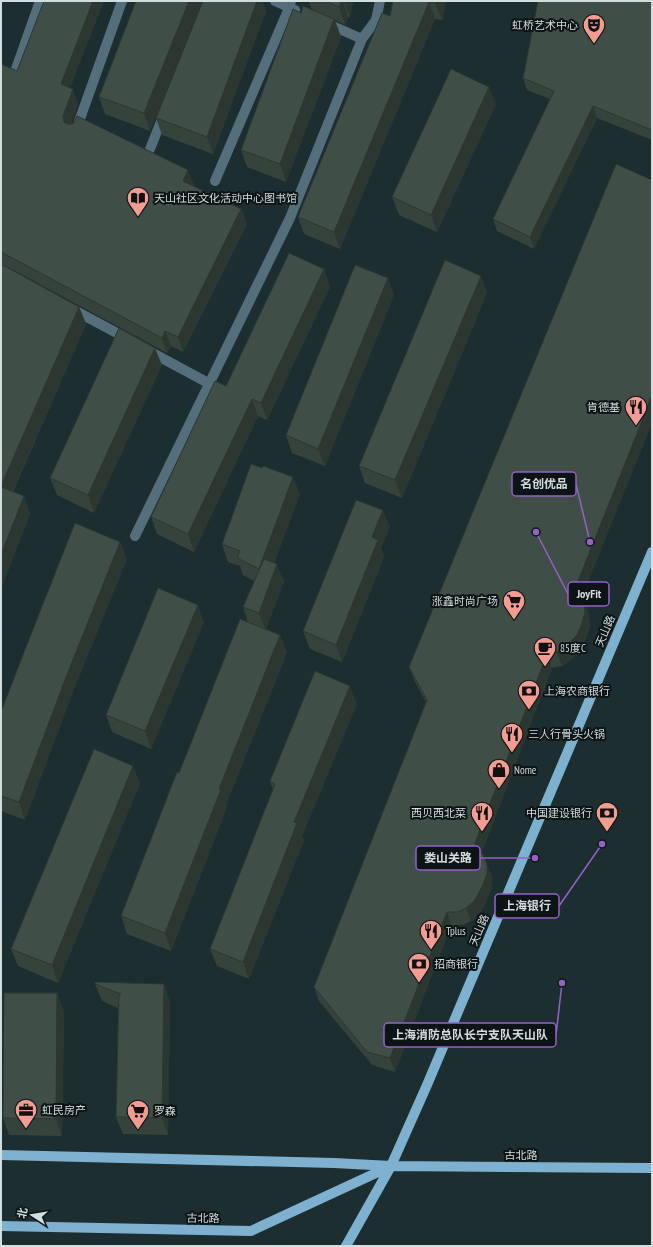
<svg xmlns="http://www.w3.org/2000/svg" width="653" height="1247" viewBox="0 0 653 1247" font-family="'PT Sans Narrow','Noto Sans SC',sans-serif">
	<rect width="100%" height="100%" fill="#1c2e2f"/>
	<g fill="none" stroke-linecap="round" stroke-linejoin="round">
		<!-- minor -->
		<path stroke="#556e7c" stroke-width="10" d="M 275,1 L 295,10
			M 326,23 L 362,39
			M 16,69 L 40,1
			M 76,130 L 122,1
			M 150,149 L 164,114
			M 215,181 L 289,8 L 291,1
			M 72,309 L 128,339
			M 147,350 L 210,384
			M 135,536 L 290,218 L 362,39 L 376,20 L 380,1"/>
		<!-- major -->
		<path stroke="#7db1cf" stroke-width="10" d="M 1,1155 L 334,1163 L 391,1166 L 652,1168
			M 1,1226 L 251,1231 L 389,1167
			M 346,1246 L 391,1166 L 427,1085 L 652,552"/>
	</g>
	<!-- wall -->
	<path fill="#36433d" d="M 136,1 L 202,1 L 150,131 L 105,114 L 99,97 Z
		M 203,1 L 262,1 L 266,11 L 213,154 L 162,135 L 156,118 Z
		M 309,1 L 353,1 L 350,17 L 348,17 L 345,25 L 335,20 L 341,37 L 286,182 L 247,167 L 241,150 L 301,13 L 312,10 Z
		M 393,1 L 446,1 L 442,20 L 435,19 L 340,249 L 304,234 L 298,217 L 390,16 Z
		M 652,1 L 652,140 L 597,118 L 534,249 L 497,231 L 493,219 L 550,99 L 527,90 L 523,78 Z
		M 1,64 L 17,71 L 70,88 L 78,104 L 71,124 L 194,185 L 193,186 L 241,209 L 247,224 L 183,352 L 171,346 L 167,353 L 4,265 L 3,265 L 79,307 L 86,324 L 13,492 L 24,496 L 30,514 L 1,589 Z
		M 496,104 L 437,232 L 399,215 L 392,197 Z
		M 324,269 L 330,287 L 267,420 L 258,416 L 194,552 L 157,534 L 151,517 L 226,386 Z
		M 481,276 L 487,293 L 402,498 L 365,483 L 359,466 Z
		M 394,295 L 325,466 L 292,453 L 286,435 Z
		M 162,365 L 94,513 L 57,495 L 50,478 Z
		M 649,430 L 583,594 L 589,616 L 590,626 L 587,636 L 581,648 L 570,661 L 562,666 L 552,668 L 482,852 L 492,877 L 492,887 L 484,907 L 479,915 L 471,921 L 463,925 L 451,925 L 395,1072 L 372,1065 L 319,1001 L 314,987 L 426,702 L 414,680 L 409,667 Z
		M 300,494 L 274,563 L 284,581 L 266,629 L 280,635 L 287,653 L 226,805 L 227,807 L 171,951 L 127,934 L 121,916 L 179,773 L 248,622 L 243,607 L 254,581 L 243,575 L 240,566 L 228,562 L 222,544 Z
		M 390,527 L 381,548 L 384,557 L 342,662 L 310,649 L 303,631 Z
		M 120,542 L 127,559 L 74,689 L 25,820 L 1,811 L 1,712 Z
		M 204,622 L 151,749 L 112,732 L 106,715 Z
		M 357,704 L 302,836 L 304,840 L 249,979 L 217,966 L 210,949 L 273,790 L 270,781 Z
		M 140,783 L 58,983 L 18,966 L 11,949 Z
		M 95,984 L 170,1001 L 168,1135 L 123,1134 L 116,1117 L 118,1008 L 102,1001 Z
		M 64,1011 L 62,1136 L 9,1135 L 3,1118 Z"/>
	<!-- shaded-wall -->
	<path fill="#2c3732" d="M 93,1 L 104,1 L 66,99 L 61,84 Z
		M 189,1 L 202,1 L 150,131 L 144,113 Z
		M 257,1 L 262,1 L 266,11 L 213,154 L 207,137 Z
		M 341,1 L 343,1 L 348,17 L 345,25 L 339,7 Z
		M 344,1 L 353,1 L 350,17 Z
		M 436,1 L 446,1 L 442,20 L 435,3 Z
		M 429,2 L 435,19 L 340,249 L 334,232 Z
		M 334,19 L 341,37 L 286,182 L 280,164 Z
		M 489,87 L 496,104 L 437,232 L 431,215 Z
		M 73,89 L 78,104 L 69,131 L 64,122 L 63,116 Z
		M 593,106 L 597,118 L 534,249 L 530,237 Z
		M 188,170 L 194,185 L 189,195 L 183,181 Z
		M 241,209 L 247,224 L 183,352 L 178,337 Z
		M 324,269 L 330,287 L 267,420 L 261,403 Z
		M 481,276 L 487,293 L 402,498 L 395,480 Z
		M 388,278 L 394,295 L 325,466 L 318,449 Z
		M 79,307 L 86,324 L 7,504 L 1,488 L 1,486 Z
		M 165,331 L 171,346 L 167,353 L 162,338 Z
		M 155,348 L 162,365 L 94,513 L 88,495 Z
		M 652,394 L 652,422 L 583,594 L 589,616 L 590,626 L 587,636 L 581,648 L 570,661 L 562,666 L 557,652 L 578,581 Z
		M 252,399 L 258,416 L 194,552 L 188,534 Z
		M 293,477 L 300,494 L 266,586 L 259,569 Z
		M 24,496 L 30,514 L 1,589 L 1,555 Z
		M 383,510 L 390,527 L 381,548 L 384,557 L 342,662 L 336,645 L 372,537 Z
		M 120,542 L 127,559 L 74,689 L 25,820 L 19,802 L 68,672 Z
		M 277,564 L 284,581 L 266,630 L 259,613 Z
		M 198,605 L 204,622 L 151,749 L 145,731 Z
		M 280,635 L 287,653 L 226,805 L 227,807 L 171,951 L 165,933 L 219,789 Z
		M 547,654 L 552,668 L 480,857 L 475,843 Z
		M 350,686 L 357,704 L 302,836 L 304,840 L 249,979 L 243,962 L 294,822 Z
		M 133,766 L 140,783 L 58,983 L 52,965 Z
		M 487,864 L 492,877 L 492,887 L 484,907 L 479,915 L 471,921 L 466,908 Z
		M 447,912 L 451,925 L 395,1072 L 390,1058 Z
		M 164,984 L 170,1001 L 168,1135 L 162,1118 Z
		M 57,993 L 64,1011 L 62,1136 L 56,1119 Z"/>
	<!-- building -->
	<path fill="#3f4e47" stroke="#2c3732" d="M 44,1 L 93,1 L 61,84 L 73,89 L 63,116 L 64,122 L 67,124 L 71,124 L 74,123 L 77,116 L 188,170 L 183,181 L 241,209 L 178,337 L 165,331 L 162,338 L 1,252 L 1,64 L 17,71 Z
		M 136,1 L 189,1 L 144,113 L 99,97 Z
		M 203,1 L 257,1 L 207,137 L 156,118 Z
		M 325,1 L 341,1 L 339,7 Z
		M 393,1 L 436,1 L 435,3 L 429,2 L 334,232 L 298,217 L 382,13 L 390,16 Z
		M 538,1 L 652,1 L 652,130 L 593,106 L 530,237 L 493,219 L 554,91 L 523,78 Z
		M 303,6 L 334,19 L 280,164 L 241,150 L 293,9 L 301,13 Z
		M 451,69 L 489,87 L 431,215 L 392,197 Z
		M 616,164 L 652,180 L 652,394 L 644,416 L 578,581 L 584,603 L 585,612 L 582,623 L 577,635 L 565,647 L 557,652 L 547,654 L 475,843 L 483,855 L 487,864 L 487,874 L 483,884 L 479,893 L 474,901 L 466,908 L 458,912 L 447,912 L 390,1058 L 367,1052 L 314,987 L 427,700 L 409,667 Z
		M 289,253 L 324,269 L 261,403 L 252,399 L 188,534 L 151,517 L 215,381 L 226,386 Z
		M 445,260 L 481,276 L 395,480 L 359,466 Z
		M 1,264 L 79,307 L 1,486 Z
		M 355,265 L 388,278 L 318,449 L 286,435 Z
		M 119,328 L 155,348 L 88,495 L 50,478 Z
		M 251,464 L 262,468 L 263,466 L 293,477 L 259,569 L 237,558 L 240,551 L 222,544 Z
		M 1,487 L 24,496 L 1,555 Z
		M 356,500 L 383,510 L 372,537 L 378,540 L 336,645 L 303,631 Z
		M 75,523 L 120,542 L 68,672 L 19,802 L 1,796 L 1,712 L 24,652 Z
		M 264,559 L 277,564 L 259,613 L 243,607 Z
		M 158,588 L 198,605 L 145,731 L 106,715 Z
		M 240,619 L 280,635 L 219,789 L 221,789 L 165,933 L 121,916 L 177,772 L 179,773 Z
		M 315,671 L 350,686 L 294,822 L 297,823 L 243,962 L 210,949 L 275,784 L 270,781 Z
		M 94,749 L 133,766 L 52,965 L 11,949 Z
		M 95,982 L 164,984 L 162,1118 L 116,1117 L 119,994 L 121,994 L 95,984 Z
		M 4,993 L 57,993 L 56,1119 L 3,1118 Z"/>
	<!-- icons -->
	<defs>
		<g id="theatre-pin" transform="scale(1.15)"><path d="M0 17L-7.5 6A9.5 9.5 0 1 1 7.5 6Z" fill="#f59c92" stroke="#0d1415"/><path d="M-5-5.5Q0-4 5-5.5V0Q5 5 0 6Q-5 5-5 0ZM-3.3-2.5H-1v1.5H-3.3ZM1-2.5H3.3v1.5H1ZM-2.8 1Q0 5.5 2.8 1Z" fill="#111"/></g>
		<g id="library-pin" transform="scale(1.15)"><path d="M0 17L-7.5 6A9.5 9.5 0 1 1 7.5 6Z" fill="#f59c92" stroke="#0d1415"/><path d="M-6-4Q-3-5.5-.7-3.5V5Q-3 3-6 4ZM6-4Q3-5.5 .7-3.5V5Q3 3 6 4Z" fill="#111"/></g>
		<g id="restaurant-pin" transform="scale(1.15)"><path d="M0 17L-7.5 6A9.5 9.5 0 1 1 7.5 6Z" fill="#f59c92" stroke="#0d1415"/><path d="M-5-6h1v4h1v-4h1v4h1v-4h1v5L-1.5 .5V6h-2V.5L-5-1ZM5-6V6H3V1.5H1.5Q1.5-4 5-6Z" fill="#111"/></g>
		<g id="supermarket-pin" transform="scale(1.15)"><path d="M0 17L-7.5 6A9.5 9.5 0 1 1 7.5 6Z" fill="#f59c92" stroke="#0d1415"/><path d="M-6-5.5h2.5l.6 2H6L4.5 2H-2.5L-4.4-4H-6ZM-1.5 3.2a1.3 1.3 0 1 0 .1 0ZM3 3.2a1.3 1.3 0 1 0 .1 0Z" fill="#111"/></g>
		<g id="cafe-pin" transform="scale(1.15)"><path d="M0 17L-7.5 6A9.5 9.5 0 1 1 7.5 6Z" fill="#f59c92" stroke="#0d1415"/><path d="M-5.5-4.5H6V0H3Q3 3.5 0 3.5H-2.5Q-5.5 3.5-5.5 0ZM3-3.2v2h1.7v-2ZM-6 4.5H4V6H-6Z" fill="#111"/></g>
		<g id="bank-pin" transform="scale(1.15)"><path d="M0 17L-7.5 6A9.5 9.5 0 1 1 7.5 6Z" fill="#f59c92" stroke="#0d1415"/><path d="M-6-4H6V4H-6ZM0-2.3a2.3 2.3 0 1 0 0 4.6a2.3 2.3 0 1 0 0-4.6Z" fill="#111"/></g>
		<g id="shop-pin" transform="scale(1.15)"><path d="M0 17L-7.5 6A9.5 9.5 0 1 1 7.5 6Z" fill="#f59c92" stroke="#0d1415"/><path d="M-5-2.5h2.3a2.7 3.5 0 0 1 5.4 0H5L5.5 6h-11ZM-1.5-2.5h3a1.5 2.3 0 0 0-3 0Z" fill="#111"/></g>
		<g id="office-pin" transform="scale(1.15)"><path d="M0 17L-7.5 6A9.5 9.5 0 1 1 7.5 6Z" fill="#f59c92" stroke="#0d1415"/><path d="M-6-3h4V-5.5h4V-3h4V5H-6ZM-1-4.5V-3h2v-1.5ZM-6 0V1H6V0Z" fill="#111"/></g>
	</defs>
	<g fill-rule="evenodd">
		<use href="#theatre-pin" x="594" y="25"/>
		<use href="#library-pin" x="138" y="198"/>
		<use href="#restaurant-pin" x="636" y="407"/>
		<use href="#supermarket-pin" x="514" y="601"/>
		<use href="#cafe-pin" x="545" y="648"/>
		<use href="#bank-pin" x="529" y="691"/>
		<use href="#restaurant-pin" x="512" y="734"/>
		<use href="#shop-pin" x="499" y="770"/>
		<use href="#restaurant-pin" x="482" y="813"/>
		<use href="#bank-pin" x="607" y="813"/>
		<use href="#restaurant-pin" x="431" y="931"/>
		<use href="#bank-pin" x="419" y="964"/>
		<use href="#office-pin" x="26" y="1110"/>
		<use href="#supermarket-pin" x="138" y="1111"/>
	</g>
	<g text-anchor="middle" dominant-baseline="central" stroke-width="4" stroke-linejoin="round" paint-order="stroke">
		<!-- poi labels -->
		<g font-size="11" fill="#d2ddde" stroke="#0d1415" text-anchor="start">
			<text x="578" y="25" text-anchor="end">虹桥艺术中心</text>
			<text x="154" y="198">天山社区文化活动中心图书馆</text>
			<text x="620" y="407" text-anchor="end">肯德基</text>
			<text x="498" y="601" text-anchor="end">涨鑫时尚广场</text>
			<text x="560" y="648">85度C</text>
			<text x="544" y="691">上海农商银行</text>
			<text x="528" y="734">三人行骨头火锅</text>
			<text x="514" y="770">Nome</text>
			<text x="466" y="813" text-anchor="end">西贝西北菜</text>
			<text x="592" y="813" text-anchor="end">中国建设银行</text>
			<text x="446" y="931">Tplus</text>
			<text x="434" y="964">招商银行</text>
			<text x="42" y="1110">虹民房产</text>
			<text x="154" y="1111">罗森</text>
		</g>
		<!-- street labels -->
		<g font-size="11" fill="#d2ddde" stroke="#0d1415">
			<text transform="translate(605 631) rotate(-67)">天山路</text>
			<text transform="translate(479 930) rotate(-67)">天山路</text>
			<text x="521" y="1155">古北路</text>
			<text transform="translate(203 1218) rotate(1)">古北路</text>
		</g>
	</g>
	<!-- callouts -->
	<path fill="none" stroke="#9561c8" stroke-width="1.5" d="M590 542L576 484M536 532L568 594M535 858L480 858M602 844L559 906M562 983L556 1035"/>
	<g fill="#9561c8" stroke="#0d1415" stroke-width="1.5">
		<circle cx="590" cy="542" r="4"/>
		<circle cx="536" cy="532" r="4"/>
		<circle cx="535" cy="858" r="4"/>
		<circle cx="602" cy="844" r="4"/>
		<circle cx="562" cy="983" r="4"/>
	</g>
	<g fill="#0d1415" stroke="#9561c8" stroke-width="1.5">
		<rect x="512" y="472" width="64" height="24" rx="4"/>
		<rect x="568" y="582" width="41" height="24" rx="4"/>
		<rect x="416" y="846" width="64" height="24" rx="4"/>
		<rect x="495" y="894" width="64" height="24" rx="4"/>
		<rect x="384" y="1023" width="172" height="24" rx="4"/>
	</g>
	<g font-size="12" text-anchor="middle" font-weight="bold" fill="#d2ddde">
		<text x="544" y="488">名创优品</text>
		<text x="589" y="598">JoyFit</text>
		<text x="448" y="862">娄山关路</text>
		<text x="527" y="910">上海银行</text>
		<text x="470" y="1039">上海消防总队长宁支队天山队</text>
	</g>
	<!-- border -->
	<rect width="653" height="1247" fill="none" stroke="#d2ddde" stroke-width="4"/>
	<!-- north arrow -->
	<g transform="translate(32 1215) rotate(282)" stroke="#0d1415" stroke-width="3" paint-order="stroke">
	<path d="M0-3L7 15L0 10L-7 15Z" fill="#d2ddde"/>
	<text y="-6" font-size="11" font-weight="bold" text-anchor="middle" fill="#d2ddde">北</text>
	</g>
</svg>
